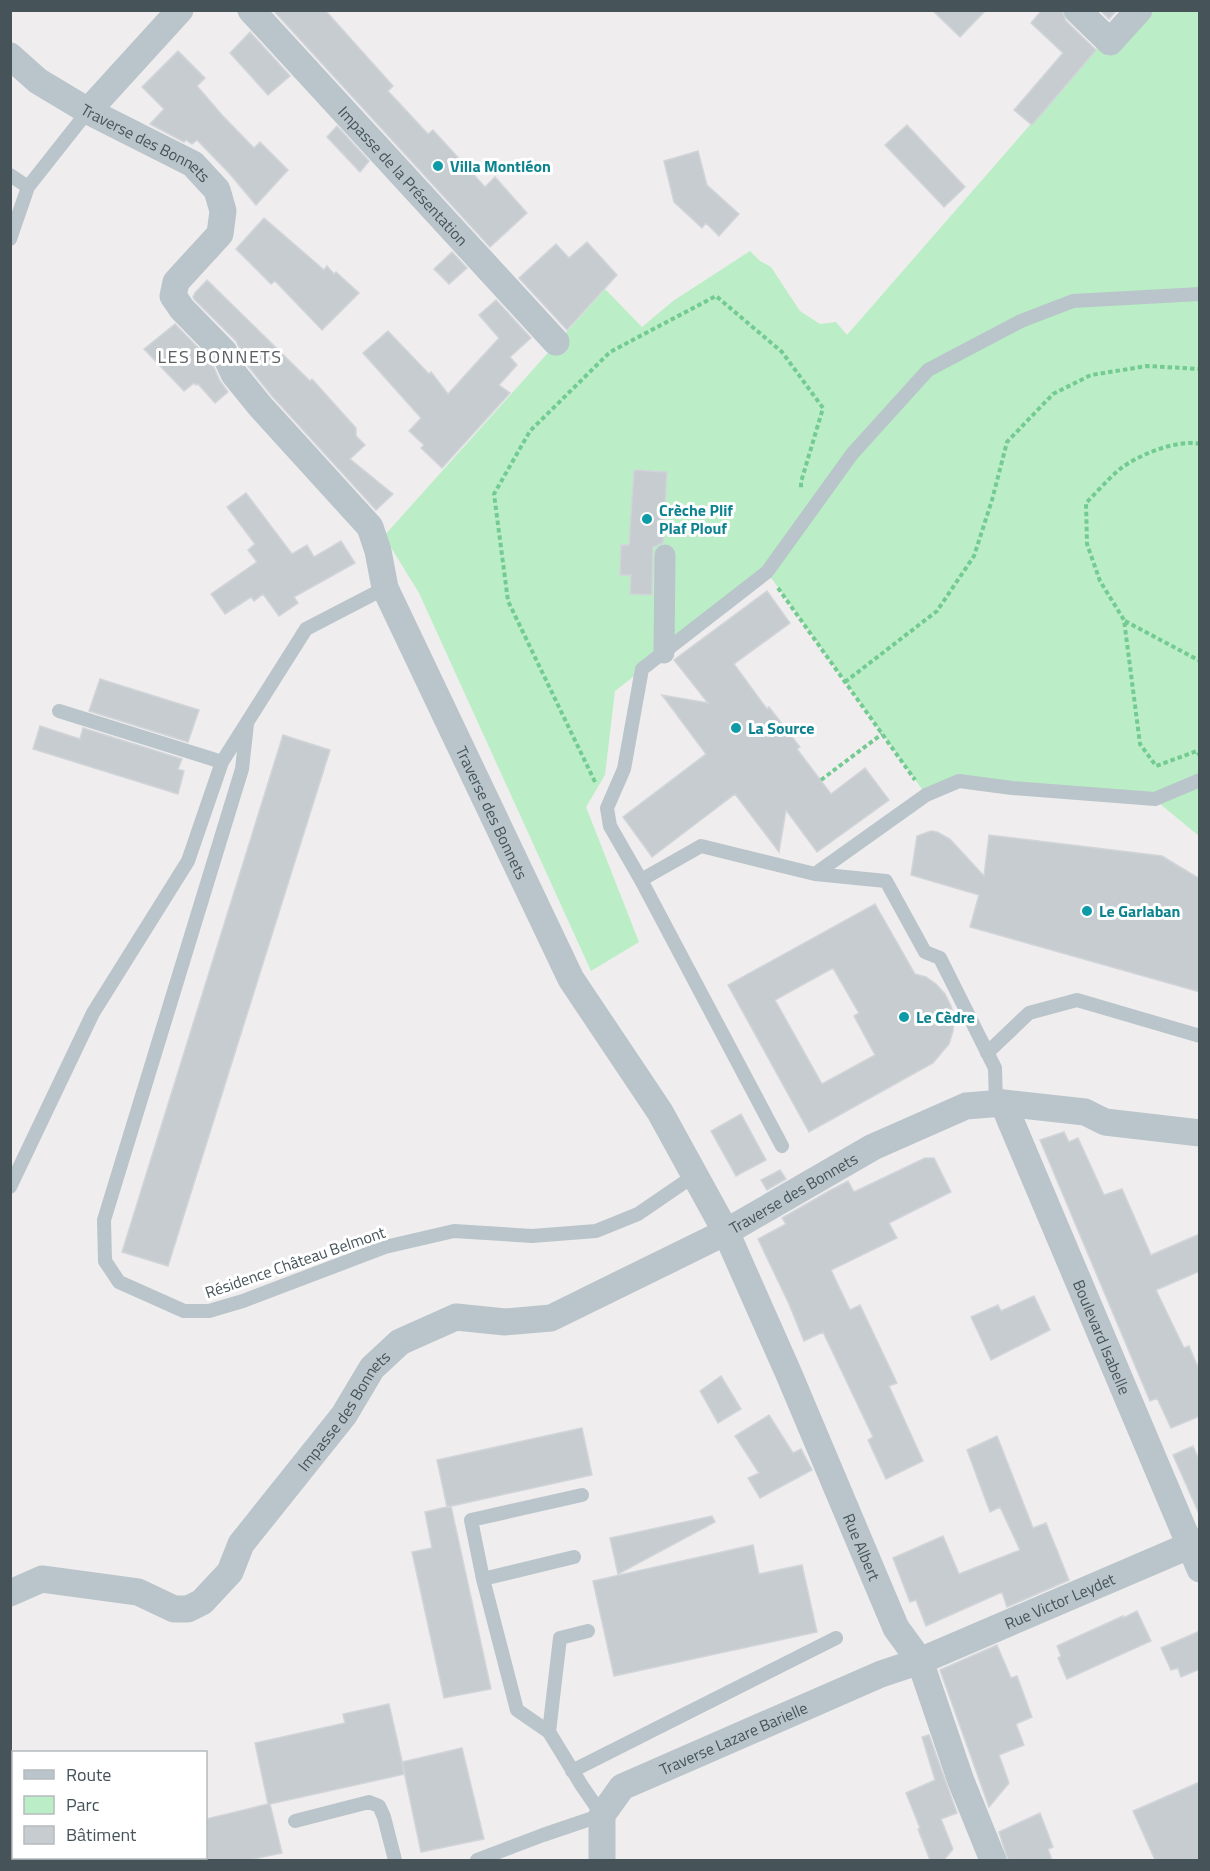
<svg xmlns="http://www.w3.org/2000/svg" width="1210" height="1871" viewBox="0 0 1210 1871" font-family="'Titillium Web',sans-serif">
	<rect width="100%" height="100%" fill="#f0edee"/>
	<!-- green -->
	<path fill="#bbeec6" d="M 1147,11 L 1199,11 L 1199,836 L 1154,799 L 959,781 L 926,795 L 767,572 L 615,691 L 605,775 L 586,807 L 639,942 L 591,971 L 419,593 L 384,536 L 605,289 L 642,327 L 673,301 L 750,251 L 760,261 L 771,267 L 800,311 L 820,324 L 836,322 L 847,335 L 1097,48 L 1108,56 Z"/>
	<!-- building -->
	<path fill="#c7ccd0" stroke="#d1d5d9" stroke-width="1.5" fill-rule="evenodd" d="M 273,10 L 325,10 L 393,86 L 388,91 L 428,134 L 433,130 L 485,187 L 495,177 L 527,213 L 490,247 Z
		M 932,10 L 986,10 L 960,37 Z
		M 1042,10 L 1062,10 L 1066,21 L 1096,50 L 1032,125 L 1014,110 L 1063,53 L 1031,23 Z
		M 1100,10 L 1117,10 L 1109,19 Z
		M 250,32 L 290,76 L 268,95 L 230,53 Z
		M 178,51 L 205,78 L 197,86 L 222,115 L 254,148 L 260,142 L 288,170 L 256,205 L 229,173 L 197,140 L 192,144 L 186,140 L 184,142 L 150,124 L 164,109 L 142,87 Z
		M 907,125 L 965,187 L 944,207 L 885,145 Z
		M 337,126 L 369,161 L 360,172 L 327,137 Z
		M 698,151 L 707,185 L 739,214 L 719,236 L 706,223 L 702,228 L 674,202 L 664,161 Z
		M 264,218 L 324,270 L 327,266 L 334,274 L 336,272 L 359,293 L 322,330 L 275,281 L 271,284 L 236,249 Z
		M 587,242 L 617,275 L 567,330 L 519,278 L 556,244 L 569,258 Z
		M 452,252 L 467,268 L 449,284 L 434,269 Z
		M 207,280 L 310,381 L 312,379 L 356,428 L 356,436 L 365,445 L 350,459 L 393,494 L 376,510 L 272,396 L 248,366 L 236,341 L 194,299 L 193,297 L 195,293 Z
		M 496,300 L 531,338 L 510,357 L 517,365 L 499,385 L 510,393 L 442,468 L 421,448 L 424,445 L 409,431 L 421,418 L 363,353 L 388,331 L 429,374 L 431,372 L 448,394 L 499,338 L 479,315 Z
		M 175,324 L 211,361 L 220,381 L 228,392 L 215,403 L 198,384 L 196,385 L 194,383 L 184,391 L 144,349 Z
		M 634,470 L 667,472 L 663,543 L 653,547 L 652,595 L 630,594 L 631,575 L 620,575 L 621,545 L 629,545 Z
		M 246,493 L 292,554 L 307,545 L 314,557 L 341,541 L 355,563 L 294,597 L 298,603 L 279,616 L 263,594 L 254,601 L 251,597 L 225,614 L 211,594 L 257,562 L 248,550 L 255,544 L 227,507 Z
		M 767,591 L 790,623 L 734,664 L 767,709 L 769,707 L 800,747 L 797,749 L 831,794 L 865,768 L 889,800 L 817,852 L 786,810 L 779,852 L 735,794 L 652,857 L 623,817 L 706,754 L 662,695 L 708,703 L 674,660 Z
		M 100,679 L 199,710 L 188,742 L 89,711 Z
		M 40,726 L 80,739 L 83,728 L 182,759 L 178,769 L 184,771 L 178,794 L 33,749 Z
		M 283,735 L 330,750 L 168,1266 L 122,1252 Z
		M 931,831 L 937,832 L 950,839 L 984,876 L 989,835 L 1162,856 L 1200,879 L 1200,992 L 970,927 L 979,895 L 911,875 L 917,836 Z
		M 875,904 L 915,974 L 926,977 L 936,984 L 945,994 L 951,1006 L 954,1018 L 953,1031 L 949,1044 L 933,1063 L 809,1132 L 728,985 ZM 833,968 L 859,1013 L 854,1016 L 875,1055 L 822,1084 L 775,1000 Z
		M 741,1114 L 766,1160 L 736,1176 L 711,1131 Z
		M 1064,1132 L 1069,1142 L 1078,1138 L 1104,1195 L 1122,1189 L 1151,1255 L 1200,1234 L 1200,1271 L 1156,1290 L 1184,1348 L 1189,1346 L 1200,1372 L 1200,1416 L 1171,1428 L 1157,1398 L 1150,1401 L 1040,1140 Z
		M 925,1158 L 934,1158 L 951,1192 L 889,1223 L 897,1238 L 831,1270 L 850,1310 L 860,1305 L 897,1383 L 889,1386 L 923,1461 L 886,1479 L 868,1440 L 873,1437 L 823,1332 L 804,1341 L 789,1304 L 758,1239 L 786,1224 L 782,1218 L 831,1190 L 848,1181 L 854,1192 Z
		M 780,1170 L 786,1179 L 767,1190 L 761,1180 Z
		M 1034,1296 L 1050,1330 L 991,1360 L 971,1317 L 998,1305 L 1001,1311 Z
		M 721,1376 L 741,1409 L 718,1423 L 700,1391 Z
		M 769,1415 L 793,1453 L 801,1449 L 812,1470 L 760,1498 L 748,1478 L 759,1473 L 735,1436 Z
		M 582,1428 L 592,1475 L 447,1507 L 437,1460 Z
		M 997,1436 L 1033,1528 L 1046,1523 L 1069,1580 L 1007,1607 L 1002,1592 L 926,1626 L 916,1600 L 910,1602 L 893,1558 L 943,1536 L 959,1574 L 1020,1550 L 1000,1507 L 990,1512 L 967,1450 Z
		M 1193,1446 L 1200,1462 L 1200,1516 L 1173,1455 Z
		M 451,1506 L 491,1689 L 444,1698 L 412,1552 L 432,1548 L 425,1512 Z
		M 712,1516 L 715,1522 L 618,1574 L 610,1538 Z
		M 753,1545 L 759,1574 L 802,1565 L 817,1632 L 614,1676 L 593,1581 Z
		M 1137,1611 L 1151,1641 L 1067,1679 L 1058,1658 L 1061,1656 L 1057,1646 L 1123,1616 L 1123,1618 Z
		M 1200,1631 L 1200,1669 L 1181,1677 L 1178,1668 L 1171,1670 L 1161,1648 Z
		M 997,1645 L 1011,1678 L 1017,1676 L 1032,1717 L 1016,1724 L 1024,1745 L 999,1755 L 1009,1783 L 989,1807 L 940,1670 Z
		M 389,1704 L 405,1774 L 270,1804 L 282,1853 L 249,1860 L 206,1860 L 206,1819 L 268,1804 L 255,1743 L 345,1723 L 343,1714 Z
		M 929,1735 L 957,1813 L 941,1819 L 953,1849 L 944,1860 L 930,1860 L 918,1829 L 920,1828 L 906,1793 L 935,1780 L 922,1737 Z
		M 462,1748 L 484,1839 L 421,1852 L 402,1762 Z
		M 1200,1782 L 1200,1860 L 1155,1860 L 1133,1811 Z
		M 1040,1813 L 1053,1847 L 1048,1849 L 1052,1860 L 1008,1860 L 999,1832 Z"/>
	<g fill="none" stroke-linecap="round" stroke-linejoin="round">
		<!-- path -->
		<path stroke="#74cb92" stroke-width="4" stroke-dasharray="4.5 3" stroke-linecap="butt" d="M 1200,444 C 1177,439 1138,455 1120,469 C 1108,479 1097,492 1086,503 L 1087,544 L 1100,581 L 1124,620 L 1140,744 L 1156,766 L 1197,751 L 1200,756
			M 778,588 L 915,780
			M 1125,621 L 1200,661
			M 845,682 L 937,611 L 974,556 L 992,500 L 1007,442 L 1053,394 L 1091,375 L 1147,366 L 1200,369
			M 821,780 L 882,734
			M 595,782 L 508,601 L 494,494 L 530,431 L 610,352 L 716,296 L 782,352 L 823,408 L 801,482 L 801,489"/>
		<!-- service -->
		<path stroke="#b9c5ca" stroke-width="14" d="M 10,175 L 28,187
			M 10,239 L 28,187 L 88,111
			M 1200,294 L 1073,301 L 1021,321 L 928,370 L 852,454 L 767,572 L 642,669 L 624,769 L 607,808 L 610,826 L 641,880 L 701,846 L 815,874 L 926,795 L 959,781 L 1012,788 L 1155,799 L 1200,780
			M 59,711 L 222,762
			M 247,724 L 242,769 L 104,1220 L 105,1261 L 119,1282 L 184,1311 L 209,1311 L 243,1301 L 385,1247 L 454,1231 L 532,1236 L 596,1231 L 638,1214 L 695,1175
			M 815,874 L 886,881 L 925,952 L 940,958 L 995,1068 L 996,1104
			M 641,880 L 782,1146
			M 987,1053 L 1029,1013 L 1077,1000 L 1200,1036
			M 10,1187 L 93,1013 L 188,861 L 222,762 L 306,629 L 385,588
			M 483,1579 L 471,1520 L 582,1495
			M 549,1732 L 560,1638 L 588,1631
			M 572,1771 L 836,1638
			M 295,1821 L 369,1802 L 379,1806 L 384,1817 L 395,1860
			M 477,1860 L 543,1835 L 602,1815 L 582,1786 L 549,1732 L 517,1710 L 483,1579 L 574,1557"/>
		<!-- pedestrian -->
		<path stroke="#b9c5ca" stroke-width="21" d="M 664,653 L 665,555"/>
		<!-- minor -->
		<g stroke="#b9c5ca" stroke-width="27">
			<path id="s1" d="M 251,10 L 556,342"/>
			<path d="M 1077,10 L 1110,42 L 1139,10"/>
			<path id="s2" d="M 10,56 L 38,81 L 88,111 L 193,164 L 217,190 L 223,211 L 220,234 L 176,282 L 173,296 L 182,309 L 224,352 L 234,374 L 260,406 L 370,527 L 378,551 L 385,588 L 571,979 L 660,1112 L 726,1232 L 788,1372 L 896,1628 L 920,1661 L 961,1781 L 993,1860"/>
			<path d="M 88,111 L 180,10"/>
			<path id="s3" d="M 1003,1103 L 1200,1569"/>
			<path id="s4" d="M 10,1593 L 42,1579 L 138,1592 L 174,1609 L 188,1609 L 202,1602 L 230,1572 L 241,1544 L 344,1415 L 372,1368 L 400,1342 L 456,1317 L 505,1322 L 551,1318 L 726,1232 L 873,1147 L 966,1106 L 1003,1103 L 1085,1112 L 1105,1122 L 1200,1133"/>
			<path id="s5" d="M 602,1860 L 602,1815 L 622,1787 L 881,1674 L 920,1661 L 1200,1541"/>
		</g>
	</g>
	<!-- markers -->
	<g fill="#0f9aa8" stroke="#fff" stroke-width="2">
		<circle cx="438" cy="166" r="6"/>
		<circle cx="647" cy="519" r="6"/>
		<circle cx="736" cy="728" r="6"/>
		<circle cx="1087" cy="911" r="6"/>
		<circle cx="904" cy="1017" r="6"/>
	</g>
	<g text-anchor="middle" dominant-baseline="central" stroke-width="6" stroke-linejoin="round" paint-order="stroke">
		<!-- street labels -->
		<g font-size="16" fill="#46545a" stroke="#fff">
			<text stroke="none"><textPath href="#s2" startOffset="162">Traverse des Bonnets</textPath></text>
			<text stroke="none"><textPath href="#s1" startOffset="225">Impasse de la Présentation</textPath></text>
			<text stroke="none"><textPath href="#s2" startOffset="990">Traverse des Bonnets</textPath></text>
			<text stroke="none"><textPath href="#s4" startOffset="960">Traverse des Bonnets</textPath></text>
			<text transform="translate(295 1262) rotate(-19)">Résidence Château Belmont</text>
			<text stroke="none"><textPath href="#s3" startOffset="254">Boulevard Isabelle</textPath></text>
			<text stroke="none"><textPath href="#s4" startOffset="441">Impasse des Bonnets</textPath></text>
			<text stroke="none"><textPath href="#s2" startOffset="1814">Rue Albert</textPath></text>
			<text stroke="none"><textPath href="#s5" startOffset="555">Rue Victor Leydet</textPath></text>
			<text stroke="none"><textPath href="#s5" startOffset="201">Traverse Lazare Barielle</textPath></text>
		</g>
		<!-- culture labels -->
		<g font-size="16" font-weight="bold" fill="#0d838f" stroke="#fff" text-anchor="start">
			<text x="450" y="166">Villa Montléon</text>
			<text x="659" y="510">Crèche Plif<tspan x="659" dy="18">Plaf Plouf</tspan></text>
			<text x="748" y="728">La Source</text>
			<text x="1099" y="911">Le Garlaban</text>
			<text x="916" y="1017">Le Cèdre</text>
		</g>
		<!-- neighbourhood labels -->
		<g font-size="18" letter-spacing="1.5" fill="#5a5f62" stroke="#fff">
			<text x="220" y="356">LES BONNETS</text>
		</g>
	</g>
	<!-- border -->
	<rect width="1210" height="1871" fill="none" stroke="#46545a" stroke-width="24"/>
	<!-- legend -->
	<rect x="12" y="1751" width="195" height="108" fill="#ffffff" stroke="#b5bbbd" stroke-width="1.5"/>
	<rect x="24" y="1770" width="30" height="9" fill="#b9c5ca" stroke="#b5bbbd" stroke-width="1.5"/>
	<text x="66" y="1781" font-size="18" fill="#46545a">Route</text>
	<rect x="24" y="1796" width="30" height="18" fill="#bbeec6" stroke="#b5bbbd" stroke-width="1.5"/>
	<text x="66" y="1811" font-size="18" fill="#46545a">Parc</text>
	<rect x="24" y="1826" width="30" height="18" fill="#c7ccd0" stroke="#b5bbbd" stroke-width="1.5"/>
	<text x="66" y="1841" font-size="18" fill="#46545a">Bâtiment</text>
</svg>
